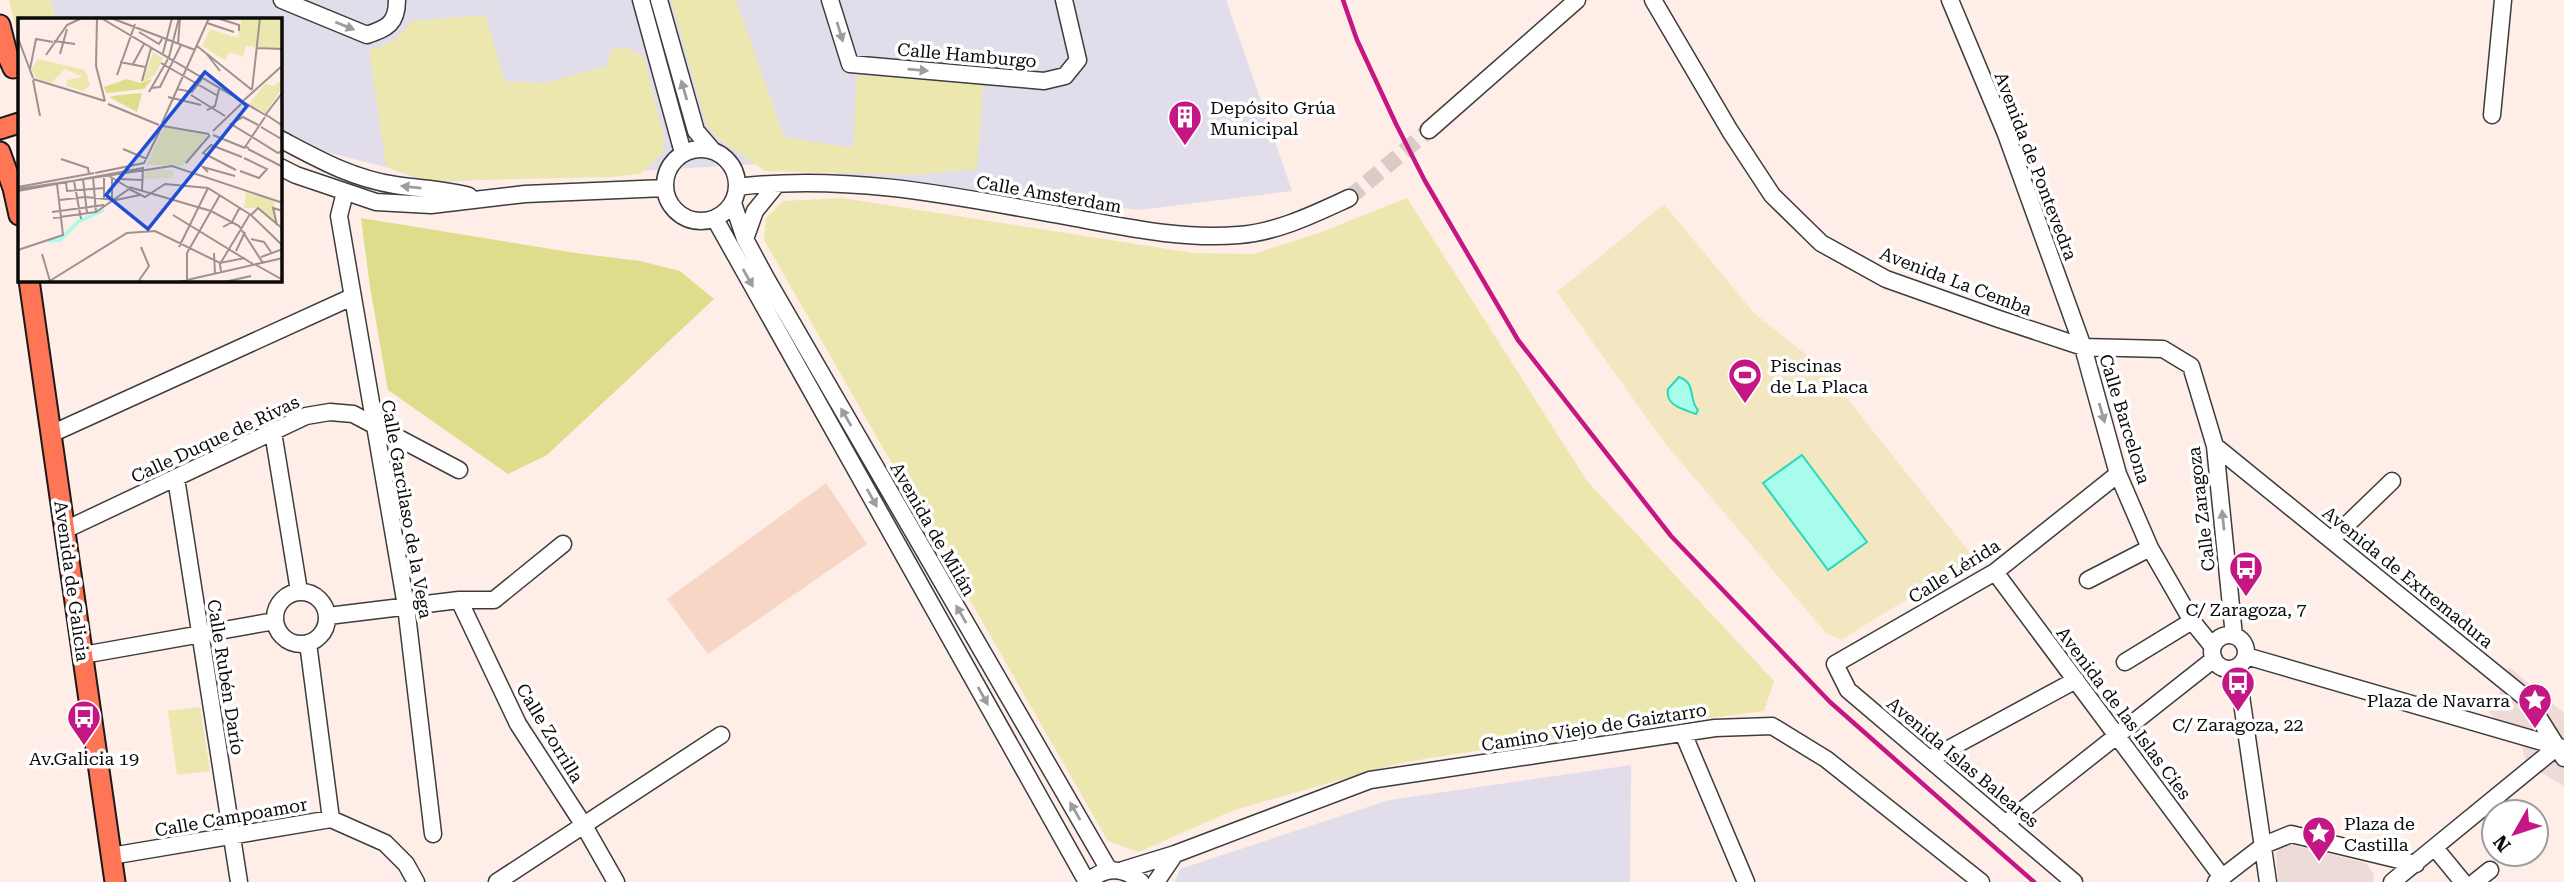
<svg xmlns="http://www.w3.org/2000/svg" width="2564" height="882" viewBox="0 0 2564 882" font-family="'Roboto Serif',serif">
	<rect width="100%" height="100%" fill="#ffede7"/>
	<!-- industrial -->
	<path fill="#e1ddeb" d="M 51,0 L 1226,0 L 1292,191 L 1139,210 L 758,164 L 430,183 L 386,167 L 322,151 L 280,131 L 280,19 L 54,19 Z
		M 1631,765 L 1630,882 L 1175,882 L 1180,869 L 1389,800 Z"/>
	<!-- farmland -->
	<path fill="#f7d6c5" d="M 826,483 L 867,544 L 708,654 L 667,599 Z"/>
	<!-- green -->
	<path fill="#ece7ae" d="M 9,0 L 51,0 L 54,19 L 19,19 L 19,40 Z
		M 671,0 L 736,0 L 784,137 L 853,148 L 857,75 L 983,83 L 977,169 L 916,175 L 765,171 L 720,140 L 706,124 Z
		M 485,15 L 505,81 L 545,83 L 607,66 L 611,49 L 628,48 L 644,57 L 664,138 L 663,153 L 640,174 L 613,177 L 429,181 L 386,167 L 369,50 C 388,45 401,38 410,21 Z
		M 842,198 L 1193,253 L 1253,254 L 1319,233 L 1407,198 L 1587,481 L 1774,681 L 1764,711 L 1555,738 L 1400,763 L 1234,810 L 1139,852 L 1108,841 L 764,240 L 766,218 L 783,201 Z
		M 200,707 L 210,771 L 177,775 L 168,711 Z"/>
	<!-- forest -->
	<path fill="#dedd8c" d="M 361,218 L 575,253 L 640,261 L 680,271 L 714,299 L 547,455 L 508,474 L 388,390 L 370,287 Z"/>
	<!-- pitch -->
	<path fill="#f3e7c1" d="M 1664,204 L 1754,313 L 1823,368 L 1974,558 L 1841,640 L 1826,633 L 1664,442 L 1557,292 Z"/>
	<!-- plaza -->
	<path fill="#eedbd7" d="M 2509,667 L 2564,713 L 2564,786 L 2526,764 L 2522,747 L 2489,712 L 2497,699 Z
		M 2289,844 L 2366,863 L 2374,875 L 2373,882 L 2278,882 L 2276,853 L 2279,848 Z"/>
	<!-- water -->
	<path fill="#a7fceb" stroke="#27d9ba" stroke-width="2" d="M 1679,377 C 1697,383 1688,400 1698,410 L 1696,414 C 1683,409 1665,406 1668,389 Z
		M 1802,455 L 1867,542 L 1828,570 L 1763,483 Z"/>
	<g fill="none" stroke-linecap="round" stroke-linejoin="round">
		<!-- minor-tunnel -->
		<path stroke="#dacbc6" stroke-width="16" stroke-dasharray="16 8" stroke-linecap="butt" d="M 1349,198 L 1429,130"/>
		<!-- minor casing -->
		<g stroke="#3d3d3d" stroke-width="19">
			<path id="minor" d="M 282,0 L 367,35 C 387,28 397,24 397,0
				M 641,0 L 683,153
				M 659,0 L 696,131 L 713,151
				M 830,0 L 850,64 L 1044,81 L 1065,76 L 1078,60 L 1064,0
				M 1653,0 L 1730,131 L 1772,195 L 1821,243 L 1886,279 L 1996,318 L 2083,347 L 2163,349 L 2191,366 L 2215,446 L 2234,636
				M 1950,0 L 2006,134 L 2083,347 L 2118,474 L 2150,548 L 2192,621 L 2213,647
				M 2492,115 L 2503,0
				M 1429,130 L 1577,0
				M 280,139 C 318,159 351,178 395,185 C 420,189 444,189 469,196
				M665 185a36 36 0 1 1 72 0a36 36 0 1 1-72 0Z
				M 280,167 L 296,175 L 376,202 L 431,205 L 525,194 L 665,188
				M 737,187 C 848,173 960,197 1070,217 C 1125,227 1182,240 1239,235 C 1278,232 1314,214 1349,198
				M 345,192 L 339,216 L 406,606 L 433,834
				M 733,203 L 745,239 L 766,278 L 1109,870
				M 715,219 L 1087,882
				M 745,239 L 755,211 L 777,184
				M 273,432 L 299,591
				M 51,434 L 352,297
				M 2215,446 L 2527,699 L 2564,758
				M 176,478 L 239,882
				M 65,530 L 306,416 L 330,412 L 353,414 L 459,470
				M 2332,539 L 2392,481
				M 1995,572 L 2222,877
				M 2088,580 L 2150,548
				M275 618a26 26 0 1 1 52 0a26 26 0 1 1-52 0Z
				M 459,600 L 518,724 L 583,824 L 616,882
				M 328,616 L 459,600 L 494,600 L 563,544
				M2212 652a17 17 0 1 1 34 0a17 17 0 1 1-34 0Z
				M 308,643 L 331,819
				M 83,655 L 275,621
				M 2246,656 L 2563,748
				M 2125,662 L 2192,621
				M 2237,668 L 2268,882
				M 1683,733 L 1746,882
				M 1930,759 L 2076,680
				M 2005,824 L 2214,659
				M 2435,848 L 2463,882
				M 111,856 L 331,819 L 385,843 L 406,864 L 416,882
				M 1123,870 L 1175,854 L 1370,780 L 1715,728 L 1772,726 L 1826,759 L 1981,882
				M 497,882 L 721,735
				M 1088,882 C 1105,866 1124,867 1141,882
				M 1156,882 L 1175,854
				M 2074,882 L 1848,690 L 1835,664 L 1995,572 L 2118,474
				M 2216,882 L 2264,845 L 2291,834 L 2416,864
				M 2392,882 L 2557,747
				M 2475,882 L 2490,870"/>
		</g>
		<!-- major casing -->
		<g stroke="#1b1b1b" stroke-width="23">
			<path id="major" d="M 0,25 L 8,57 L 13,68
				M 0,129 L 19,123
				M 0,152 L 13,188 L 19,215
				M 29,280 L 115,882"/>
		</g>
		<!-- minor -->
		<use href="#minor" stroke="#fff" stroke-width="16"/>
		<!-- major -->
		<use href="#major" stroke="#ff7657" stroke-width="19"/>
		<!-- rail -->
		<path stroke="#c51783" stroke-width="4.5" d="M 1343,0 L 1357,40 L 1396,124 L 1425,181 L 1518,340 L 1671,536 L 1830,702 L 2034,882"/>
	</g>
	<!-- one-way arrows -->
	<defs><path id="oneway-solid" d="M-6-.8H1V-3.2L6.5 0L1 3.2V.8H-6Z" transform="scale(1.75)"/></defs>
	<g fill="#9d9d9d">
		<use href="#oneway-solid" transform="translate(345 26) rotate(22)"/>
		<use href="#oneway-solid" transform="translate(840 32) rotate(73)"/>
		<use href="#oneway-solid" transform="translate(918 70) rotate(5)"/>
		<use href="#oneway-solid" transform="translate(684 90) rotate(-106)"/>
		<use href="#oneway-solid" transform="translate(411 187) rotate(-174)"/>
		<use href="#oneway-solid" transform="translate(748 278) rotate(61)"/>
		<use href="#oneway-solid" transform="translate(2102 413) rotate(74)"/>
		<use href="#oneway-solid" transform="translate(846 417) rotate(-120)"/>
		<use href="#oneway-solid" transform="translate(872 498) rotate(61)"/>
		<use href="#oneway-solid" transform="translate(2223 520) rotate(-96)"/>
		<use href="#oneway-solid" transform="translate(961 614) rotate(-120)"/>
		<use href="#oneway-solid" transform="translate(983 696) rotate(61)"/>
		<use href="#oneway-solid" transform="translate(1075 811) rotate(-120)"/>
	</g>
	<!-- icons -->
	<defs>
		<g id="building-pin" transform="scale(1.75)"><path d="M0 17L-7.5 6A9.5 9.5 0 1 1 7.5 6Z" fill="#c51783" stroke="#fff"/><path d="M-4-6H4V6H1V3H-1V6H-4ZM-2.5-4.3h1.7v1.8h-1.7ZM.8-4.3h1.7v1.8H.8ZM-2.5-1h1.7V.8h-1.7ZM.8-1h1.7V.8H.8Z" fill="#fff"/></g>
		<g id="stadium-pin" transform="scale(1.75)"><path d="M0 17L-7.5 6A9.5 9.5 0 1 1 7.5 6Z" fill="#c51783" stroke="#fff"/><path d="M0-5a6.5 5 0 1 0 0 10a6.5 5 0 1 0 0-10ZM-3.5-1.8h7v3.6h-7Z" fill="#fff"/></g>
		<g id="bus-pin" transform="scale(1.75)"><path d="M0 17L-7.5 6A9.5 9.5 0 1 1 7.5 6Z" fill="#c51783" stroke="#fff"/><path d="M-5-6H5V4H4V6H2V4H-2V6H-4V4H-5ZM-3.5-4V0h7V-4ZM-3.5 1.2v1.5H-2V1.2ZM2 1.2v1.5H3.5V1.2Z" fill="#fff"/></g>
		<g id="sight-pin" transform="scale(1.75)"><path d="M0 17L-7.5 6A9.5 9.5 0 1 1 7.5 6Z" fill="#c51783" stroke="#fff"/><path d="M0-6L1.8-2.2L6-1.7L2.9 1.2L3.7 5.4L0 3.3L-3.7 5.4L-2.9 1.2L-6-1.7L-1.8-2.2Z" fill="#fff"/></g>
	</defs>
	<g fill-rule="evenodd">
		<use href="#building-pin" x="1185" y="117"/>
		<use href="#stadium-pin" x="1745" y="375"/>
		<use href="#bus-pin" x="2246" y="568"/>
		<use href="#bus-pin" x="2238" y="683"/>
		<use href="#sight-pin" x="2535" y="700"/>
		<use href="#bus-pin" x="84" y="717"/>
		<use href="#sight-pin" x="2319" y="833"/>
	</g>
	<g text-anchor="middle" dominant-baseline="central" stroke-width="7" stroke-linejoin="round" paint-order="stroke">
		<!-- street labels -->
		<g font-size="18" fill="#0a0a0a" stroke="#fff">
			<text transform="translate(967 55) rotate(5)">Calle Hamburgo</text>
			<text transform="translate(2036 166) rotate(69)">Avenida de Pontevedra</text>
			<text transform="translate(1049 194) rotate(10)">Calle Amsterdam</text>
			<text transform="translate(1956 281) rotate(21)">Avenida La Cemba</text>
			<text transform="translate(2125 419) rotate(73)">Calle Barcelona</text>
			<text transform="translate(215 439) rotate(-25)">Calle Duque de Rivas</text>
			<text transform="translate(407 509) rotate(80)">Calle Garcilaso de la Vega</text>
			<text transform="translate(2201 509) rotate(-97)">Calle Zaragoza</text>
			<text transform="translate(933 529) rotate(60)">Avenida de Milán</text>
			<text transform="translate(1954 571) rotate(-32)">Calle Lérida</text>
			<text transform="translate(2408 577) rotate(39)">Avenida de Extremadura</text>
			<text transform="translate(72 581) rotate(82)">Avenida de Galicia</text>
			<text transform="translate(226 677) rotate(81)">Calle Rubén Darío</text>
			<text transform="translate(2124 713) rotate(53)">Avenida de las Islas Cíes</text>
			<text transform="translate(1594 727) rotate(-9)">Camino Viejo de Gaiztarro</text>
			<text transform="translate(550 733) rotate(59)">Calle Zorrilla</text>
			<text transform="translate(1963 762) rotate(40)">Avenida Islas Baleares</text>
			<text transform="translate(231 817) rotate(-10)">Calle Campoamor</text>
		</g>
		<!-- poi labels -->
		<g font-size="18" fill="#0a0a0a" stroke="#fff" text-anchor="start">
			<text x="1210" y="107">Depósito Grúa<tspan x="1210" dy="21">Municipal</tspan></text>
			<text x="1770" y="365">Piscinas<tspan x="1770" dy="21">de La Placa</tspan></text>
			<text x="2246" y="609" text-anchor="middle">C/ Zaragoza, 7</text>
			<text x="2510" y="700" text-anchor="end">Plaza de Navarra</text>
			<text x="2238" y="724" text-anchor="middle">C/ Zaragoza, 22</text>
			<text x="84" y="758" text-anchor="middle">Av.Galicia 19</text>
			<text x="2344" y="823">Plaza de<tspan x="2344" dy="21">Castilla</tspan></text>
		</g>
	</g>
	<!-- overview -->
	<g transform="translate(18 18)">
		<rect width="264" height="264" fill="#ffede7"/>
		<path d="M 224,0 L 264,0 L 264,31 L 228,28 L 225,39 L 212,34 L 207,42 L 184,28 L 192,11 L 220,20 ZM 135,34 L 145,40 L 137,57 L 125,64 ZM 20,41 L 67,52 L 72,67 L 65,73 L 48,68 L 49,62 L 65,59 L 47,51 L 33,65 L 18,60 L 13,51 ZM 264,62 L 264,71 L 247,95 L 231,86 L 247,66 L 256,68 ZM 146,109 L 189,117 L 189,118 L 165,148 L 128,147 ZM 228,174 L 256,183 L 259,208 L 238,190 L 226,190 Z" fill="#ece7ae"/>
		<path d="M 109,61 L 122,65 L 134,61 L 126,71 L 88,75 L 86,69 ZM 124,75 L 119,94 L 91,79 L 101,77 Z" fill="#dedd8c"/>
		<path d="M 128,151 L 155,152 L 155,160 L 126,161 Z" fill="#f3e7c1"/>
		<path fill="none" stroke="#a7fceb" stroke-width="3.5" d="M 30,223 L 42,222 L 60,204 L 86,192"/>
		<path fill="none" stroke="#9d928f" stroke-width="2" d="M 79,0 L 78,48 L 87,83M 83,0 L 249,98M 93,0 L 177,32M 199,0 L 221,7 L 221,13M 189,5 L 216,14M 121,14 L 141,26 L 144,21M 0,20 L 15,60M 36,23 L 57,26M 160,26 L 162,0M 179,28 L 234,72M 239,30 L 265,31M 145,35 L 154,0M 188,35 L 202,53M 42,36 L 49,11M 28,37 L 49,7 L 64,0M 151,39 L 161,0M 102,44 L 127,49M 143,45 L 200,78M 115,46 L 126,26M 12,51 L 18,21 L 35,24M 99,57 L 117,6M 15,61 L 87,83M 15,62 L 22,98M 124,63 L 133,30M 133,70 L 142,69 L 163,27M 159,71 L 174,74 L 184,61M 234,72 L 242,0M 131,74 L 150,41M 173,77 L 207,98M 150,79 L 183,87M 225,83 L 265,47M 90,86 L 141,107M 189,92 L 197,88 L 201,71M 247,96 L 265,108M 248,96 L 265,74M 144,105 L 191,0M 240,107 L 225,99 L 213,106 L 260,135 L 265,132M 145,108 L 191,116M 243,109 L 265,122M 195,113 L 223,86M 195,117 L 227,130M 231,130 L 227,129 L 247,99M 105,131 L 129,141M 230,131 L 265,149M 43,141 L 70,150 L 71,156M 168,145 L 192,117M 218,152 L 185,135 L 193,127 L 224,139M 222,153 L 241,160 L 249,151 L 226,140M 190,154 L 185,149 L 217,158M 77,155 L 126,145 L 144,108M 91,158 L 111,170M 75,159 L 78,194M 65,161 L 69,195M 101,161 L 125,162M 56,163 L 63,201M 48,164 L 49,173 L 86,170M 0,169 L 76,155M 111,169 L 193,193 L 221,208 L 245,245M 0,171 L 154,148 L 265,185M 111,171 L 127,179 L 147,166 L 190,170 L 233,197 L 265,228M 0,173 L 125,150 L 124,172M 86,180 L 86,157M 42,182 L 67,179 L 98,182 L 122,177M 94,182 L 94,160M 34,194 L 86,187M 155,197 L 235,246M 233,197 L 240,190 L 265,211M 35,200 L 78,194 L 111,171M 259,207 L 255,190 L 265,193M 205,209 L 214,204 L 222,189M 233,221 L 246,224 L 253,234M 161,229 L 190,170M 0,232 L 45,217 L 39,166M 218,233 L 227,214M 196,235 L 197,256M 24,236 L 32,263M 243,239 L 265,231M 238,247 L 265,262M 203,254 L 202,246 L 232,196M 169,262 L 169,235 L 202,177M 30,264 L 109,215 L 137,213 L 202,245 L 227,240M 120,264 L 131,248 L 123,229M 160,264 L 265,240M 206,264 L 233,258"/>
		<path fill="#1d4ed8" fill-opacity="0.15" stroke="#1d4ed8" stroke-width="3.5" d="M 187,54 L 229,88 L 130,211 L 88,177 Z"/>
		<rect width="264" height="264" fill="none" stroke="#0a0a0a" stroke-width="3.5"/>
	</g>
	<!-- north arrow -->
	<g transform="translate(2515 833) rotate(231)"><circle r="33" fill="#ffffff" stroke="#9d9d9d" stroke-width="2"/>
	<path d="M0-5L12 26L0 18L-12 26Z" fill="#c51783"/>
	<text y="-10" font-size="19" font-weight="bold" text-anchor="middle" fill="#0a0a0a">N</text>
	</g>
</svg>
